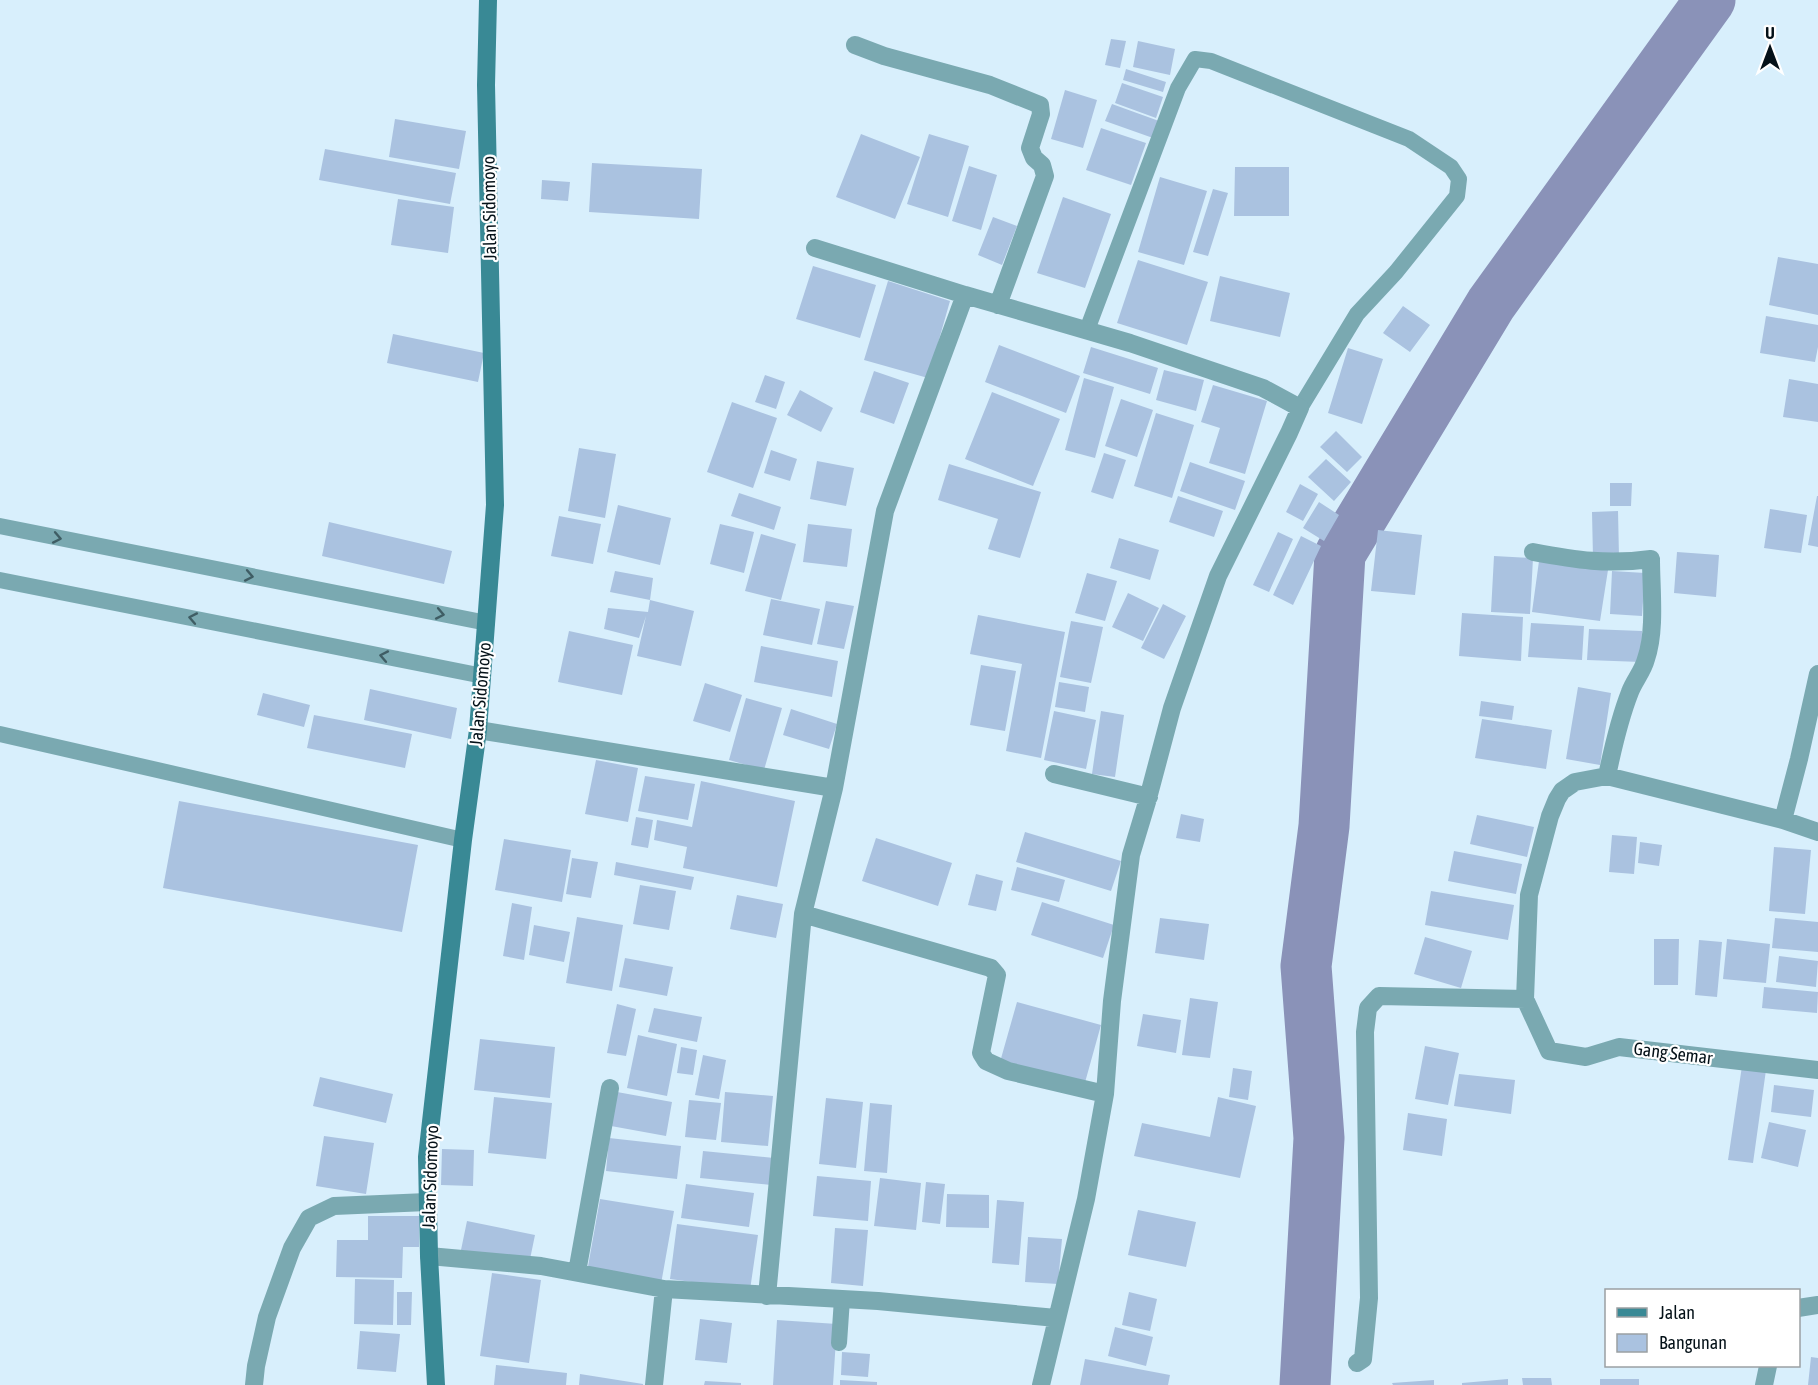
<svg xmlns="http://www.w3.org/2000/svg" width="1818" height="1385" viewBox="0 0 1818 1385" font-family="'Asap Condensed',sans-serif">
	<rect width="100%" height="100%" fill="#d8effc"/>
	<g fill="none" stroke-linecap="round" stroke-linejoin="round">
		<!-- river -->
		<path stroke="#8a92b8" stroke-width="51" d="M 1305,1385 L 1319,1138 L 1306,966 L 1324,826 L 1340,554 L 1491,304 L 1710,0"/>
	</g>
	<!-- building -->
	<path fill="#aac2e0" d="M 1111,39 L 1126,41 L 1120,68 L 1105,65 Z
		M 1138,41 L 1175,49 L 1170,75 L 1133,67 Z
		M 1126,69 L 1166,82 L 1163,92 L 1123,80 Z
		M 1122,83 L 1163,97 L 1156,118 L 1115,103 Z
		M 1065,90 L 1097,100 L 1083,148 L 1051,139 Z
		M 1112,104 L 1159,121 L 1153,138 L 1105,121 Z
		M 395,119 L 466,131 L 459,169 L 389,157 Z
		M 1101,128 L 1146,143 L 1131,185 L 1086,170 Z
		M 861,134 L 920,157 L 895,219 L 836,197 Z
		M 929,134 L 969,146 L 948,217 L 907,204 Z
		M 325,149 L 456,173 L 450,204 L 319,180 Z
		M 592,163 L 702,169 L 699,219 L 589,212 Z
		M 969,166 L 997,175 L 981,230 L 952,221 Z
		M 1235,167 L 1289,167 L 1289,216 L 1234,216 Z
		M 1160,177 L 1207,191 L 1184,265 L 1138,252 Z
		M 542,180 L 570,182 L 568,201 L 541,199 Z
		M 1213,189 L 1228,193 L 1208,256 L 1193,252 Z
		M 1063,197 L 1111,214 L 1085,288 L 1037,273 Z
		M 398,199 L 454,207 L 448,253 L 391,245 Z
		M 993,217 L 1017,226 L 1002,265 L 978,255 Z
		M 1778,257 L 1818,264 L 1818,315 L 1769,305 Z
		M 1138,260 L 1208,282 L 1187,345 L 1117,323 Z
		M 813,266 L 876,285 L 860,338 L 796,319 Z
		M 1220,276 L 1290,293 L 1280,337 L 1210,321 Z
		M 888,281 L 950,301 L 928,378 L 864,360 Z
		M 1403,306 L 1430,325 L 1410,352 L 1383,333 Z
		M 1766,316 L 1818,325 L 1818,347 L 1815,362 L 1760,353 Z
		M 393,334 L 484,353 L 478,382 L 387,363 Z
		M 999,345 L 1080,376 L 1066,413 L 985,382 Z
		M 1091,347 L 1158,368 L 1150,394 L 1083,373 Z
		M 1348,348 L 1383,359 L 1362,424 L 1328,413 Z
		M 1164,370 L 1204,380 L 1196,411 L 1156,400 Z
		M 874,371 L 909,383 L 894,424 L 860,412 Z
		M 765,375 L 785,382 L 776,409 L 755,402 Z
		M 1084,378 L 1114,387 L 1095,458 L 1065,450 Z
		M 1789,379 L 1818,384 L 1818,422 L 1783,417 Z
		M 1213,385 L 1267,401 L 1245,474 L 1209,463 L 1220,428 L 1201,422 Z
		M 800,390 L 833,408 L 821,432 L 787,415 Z
		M 992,392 L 1060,419 L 1033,486 L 965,459 Z
		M 1121,399 L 1153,410 L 1137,457 L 1105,446 Z
		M 732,402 L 777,418 L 753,488 L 707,472 Z
		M 1156,413 L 1194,425 L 1172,498 L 1134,486 Z
		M 1336,431 L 1362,457 L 1347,472 L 1320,447 Z
		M 579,448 L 616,454 L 605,518 L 568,511 Z
		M 771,450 L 797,459 L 790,481 L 764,473 Z
		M 1104,453 L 1126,460 L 1113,499 L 1091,492 Z
		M 1326,459 L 1351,482 L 1334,501 L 1308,477 Z
		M 817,461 L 854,468 L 846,506 L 810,499 Z
		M 1190,462 L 1245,481 L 1235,510 L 1180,491 Z
		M 949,464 L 1041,492 L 1020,558 L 988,549 L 998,519 L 938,500 Z
		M 1610,483 L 1632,483 L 1631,506 L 1610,506 Z
		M 1300,484 L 1318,494 L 1303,521 L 1286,512 Z
		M 739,493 L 781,507 L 774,530 L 731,516 Z
		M 1178,496 L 1223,511 L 1214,537 L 1169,522 Z
		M 1817,496 L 1818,496 L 1818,547 L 1808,545 Z
		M 1319,502 L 1339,515 L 1324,541 L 1303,528 Z
		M 618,505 L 671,518 L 660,565 L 607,552 Z
		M 1770,509 L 1807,515 L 1801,553 L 1764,548 Z
		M 1618,511 L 1619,557 L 1593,558 L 1592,512 Z
		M 559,516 L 601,524 L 593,564 L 551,556 Z
		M 329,522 L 452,551 L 444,584 L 322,556 Z
		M 720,524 L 754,532 L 744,573 L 710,564 Z
		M 808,524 L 852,529 L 847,567 L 803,562 Z
		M 1378,530 L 1422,535 L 1415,595 L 1371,591 Z
		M 1278,532 L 1293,539 L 1269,592 L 1253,585 Z
		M 761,534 L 796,544 L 781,600 L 745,591 Z
		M 1301,536 L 1321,546 L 1293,605 L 1273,595 Z
		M 1119,538 L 1159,550 L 1150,580 L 1110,568 Z
		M 1677,552 L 1719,555 L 1716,597 L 1674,593 Z
		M 1494,556 L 1533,558 L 1530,614 L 1491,612 Z
		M 1539,561 L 1608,570 L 1600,621 L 1532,612 Z
		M 615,571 L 653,578 L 650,600 L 610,592 Z
		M 1612,571 L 1645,573 L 1642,616 L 1610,614 Z
		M 1087,573 L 1117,581 L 1105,621 L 1075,613 Z
		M 1128,593 L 1159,608 L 1143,641 L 1112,627 Z
		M 771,599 L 820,609 L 812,645 L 763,635 Z
		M 650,600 L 694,611 L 681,666 L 637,656 L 646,616 L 639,638 L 604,629 L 608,608 L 648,612 Z
		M 826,601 L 854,606 L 844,649 L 817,644 Z
		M 1163,604 L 1186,616 L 1164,659 L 1141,648 Z
		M 1462,613 L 1523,617 L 1521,661 L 1459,656 Z
		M 978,615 L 1065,632 L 1041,758 L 1006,751 L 1022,664 L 970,654 Z
		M 1071,621 L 1103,627 L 1091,683 L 1060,677 Z
		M 1531,623 L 1584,626 L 1582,660 L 1528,657 Z
		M 1589,629 L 1642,631 L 1641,662 L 1587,660 Z
		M 569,631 L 633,645 L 622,695 L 558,682 Z
		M 761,646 L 838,661 L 832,697 L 754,682 Z
		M 981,665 L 1016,671 L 1005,731 L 970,725 Z
		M 1059,682 L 1089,687 L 1085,712 L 1055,707 Z
		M 705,683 L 742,695 L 730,732 L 693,721 Z
		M 1578,687 L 1611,693 L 1600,765 L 1566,759 Z
		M 370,689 L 457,708 L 451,739 L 364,720 Z
		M 263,693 L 310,705 L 304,727 L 257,715 Z
		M 746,698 L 782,708 L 764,770 L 729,760 Z
		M 1481,701 L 1514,706 L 1512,720 L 1479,716 Z
		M 791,709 L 837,724 L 829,749 L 783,735 Z
		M 1054,711 L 1096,720 L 1086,769 L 1044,760 Z
		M 1101,711 L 1124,715 L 1115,777 L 1092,774 Z
		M 314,715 L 412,734 L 405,768 L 307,748 Z
		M 1482,719 L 1552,730 L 1546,769 L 1475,758 Z
		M 596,760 L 638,768 L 628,822 L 585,814 Z
		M 645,776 L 695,784 L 688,820 L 638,811 Z
		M 701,781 L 795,801 L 777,887 L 683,868 L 687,847 L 654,840 L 657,820 L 692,827 Z
		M 179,801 L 418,845 L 402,932 L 163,888 Z
		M 1181,814 L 1204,819 L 1200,842 L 1176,838 Z
		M 1477,815 L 1534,827 L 1527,857 L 1470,844 Z
		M 636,817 L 653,820 L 648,848 L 631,845 Z
		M 1025,832 L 1121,861 L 1111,891 L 1016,862 Z
		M 1612,835 L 1637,837 L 1634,874 L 1609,872 Z
		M 876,838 L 952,863 L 938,906 L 862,881 Z
		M 504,839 L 571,850 L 562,902 L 495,890 Z
		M 1640,842 L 1662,845 L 1659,866 L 1638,863 Z
		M 1774,847 L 1811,850 L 1805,914 L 1769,911 Z
		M 1454,851 L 1522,864 L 1516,894 L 1448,881 Z
		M 572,858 L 598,862 L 591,898 L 566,894 Z
		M 616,862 L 694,877 L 691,890 L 614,875 Z
		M 1017,867 L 1065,880 L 1059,902 L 1011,890 Z
		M 976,874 L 1003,881 L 996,911 L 968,905 Z
		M 640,885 L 676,891 L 669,930 L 633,924 Z
		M 1431,891 L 1514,905 L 1508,940 L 1425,925 Z
		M 737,895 L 783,904 L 776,938 L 730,929 Z
		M 1042,902 L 1114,925 L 1103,958 L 1031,935 Z
		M 512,903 L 532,907 L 524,960 L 503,956 Z
		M 577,917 L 623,925 L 612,991 L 566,983 Z
		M 1160,918 L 1209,924 L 1204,960 L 1155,953 Z
		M 1775,918 L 1818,922 L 1818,952 L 1772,948 Z
		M 534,925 L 570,932 L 564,962 L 529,955 Z
		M 1425,937 L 1472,951 L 1461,988 L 1414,974 Z
		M 1654,939 L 1679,939 L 1678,985 L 1654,985 Z
		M 1727,939 L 1770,944 L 1766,983 L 1723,979 Z
		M 1699,940 L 1722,942 L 1717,997 L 1695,995 Z
		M 1779,956 L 1818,961 L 1816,987 L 1776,982 Z
		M 625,958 L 673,967 L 667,996 L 619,987 Z
		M 1764,987 L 1818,992 L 1817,1013 L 1762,1008 Z
		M 1190,998 L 1218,1002 L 1210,1058 L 1182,1055 Z
		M 1017,1002 L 1101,1025 L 1084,1086 L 1000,1062 Z
		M 617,1004 L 636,1009 L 626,1056 L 607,1053 Z
		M 654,1008 L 702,1017 L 697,1042 L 648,1032 Z
		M 1143,1014 L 1181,1020 L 1176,1053 L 1137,1046 Z
		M 638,1035 L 677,1044 L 667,1096 L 627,1088 Z
		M 480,1039 L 555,1047 L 550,1098 L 474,1090 Z
		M 1425,1046 L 1459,1053 L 1448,1105 L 1415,1099 Z
		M 681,1047 L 697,1050 L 693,1075 L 677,1073 Z
		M 703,1055 L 726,1060 L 719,1099 L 695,1095 Z
		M 1742,1066 L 1766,1070 L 1753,1163 L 1728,1160 Z
		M 1233,1068 L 1252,1071 L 1248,1100 L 1229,1097 Z
		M 1459,1074 L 1515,1080 L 1511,1114 L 1454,1106 Z
		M 320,1077 L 393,1094 L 386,1123 L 313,1106 Z
		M 1774,1085 L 1814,1090 L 1811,1117 L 1771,1112 Z
		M 617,1092 L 672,1102 L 666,1136 L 611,1126 Z
		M 725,1092 L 773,1096 L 768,1146 L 721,1142 Z
		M 494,1097 L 552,1103 L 546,1159 L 488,1153 Z
		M 1218,1097 L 1256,1106 L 1240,1178 L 1134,1156 L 1142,1123 L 1210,1137 Z
		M 826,1098 L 863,1102 L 856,1168 L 819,1164 Z
		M 689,1100 L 721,1103 L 716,1140 L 685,1137 Z
		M 870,1103 L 892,1105 L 887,1173 L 864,1171 Z
		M 1408,1113 L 1447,1119 L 1442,1156 L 1403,1150 Z
		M 1769,1122 L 1806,1130 L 1798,1167 L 1761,1158 Z
		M 324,1136 L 374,1143 L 366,1194 L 316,1186 Z
		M 609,1138 L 681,1146 L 677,1179 L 606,1171 Z
		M 442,1149 L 474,1150 L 473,1186 L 441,1185 Z
		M 703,1151 L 774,1158 L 771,1185 L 700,1178 Z
		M 817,1176 L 871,1181 L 868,1221 L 813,1216 Z
		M 880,1178 L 921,1183 L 916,1230 L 874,1226 Z
		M 926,1182 L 945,1184 L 940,1224 L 922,1222 Z
		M 686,1184 L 754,1193 L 749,1227 L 681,1218 Z
		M 947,1194 L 989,1195 L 989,1228 L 946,1227 Z
		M 600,1199 L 674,1211 L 661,1284 L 587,1272 Z
		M 997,1200 L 1024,1202 L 1019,1265 L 992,1263 Z
		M 1138,1210 L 1196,1222 L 1186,1267 L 1128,1255 Z
		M 368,1216 L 419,1216 L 419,1247 L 403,1247 L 402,1278 L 336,1277 L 337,1240 L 368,1240 Z
		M 467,1221 L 535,1235 L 529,1264 L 461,1250 Z
		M 677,1224 L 758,1235 L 750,1290 L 670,1279 Z
		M 835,1228 L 868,1230 L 863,1286 L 831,1283 Z
		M 1028,1237 L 1062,1239 L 1058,1284 L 1025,1282 Z
		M 492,1273 L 541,1280 L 529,1363 L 480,1356 Z
		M 355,1279 L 394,1280 L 393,1325 L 354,1324 Z
		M 397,1292 L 412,1292 L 411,1325 L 397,1325 Z
		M 1129,1292 L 1157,1299 L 1150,1331 L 1122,1325 Z
		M 700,1319 L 732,1323 L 727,1363 L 695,1360 Z
		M 777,1320 L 837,1324 L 833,1385 L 773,1385 Z
		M 1115,1327 L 1153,1337 L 1146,1366 L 1108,1356 Z
		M 360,1331 L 400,1334 L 396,1372 L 357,1369 Z
		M 842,1352 L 870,1354 L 868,1377 L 841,1375 Z
		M 1811,1357 L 1818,1358 L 1818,1385 L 1808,1385 Z
		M 1085,1359 L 1170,1375 L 1168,1385 L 1080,1385 Z
		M 496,1365 L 567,1373 L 566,1385 L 494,1385 Z
		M 580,1374 L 643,1384 L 643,1385 L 579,1385 Z
		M 1522,1378 L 1551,1378 L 1552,1385 L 1523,1385 Z
		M 1508,1379 L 1508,1385 L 1462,1385 L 1462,1383 Z
		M 1600,1379 L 1639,1379 L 1639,1385 L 1600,1385 Z
		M 840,1380 L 877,1382 L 877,1385 L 840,1385 Z
		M 1434,1380 L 1434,1385 L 1393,1385 L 1392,1383 Z
		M 705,1381 L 741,1383 L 741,1385 L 704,1385 Z"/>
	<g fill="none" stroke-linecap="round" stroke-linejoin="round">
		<!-- lane -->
		<path stroke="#7aa9b1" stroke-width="16" d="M 1087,330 L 1178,88 L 1195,59 L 1211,61 L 1409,139 L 1451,167 L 1459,179 L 1457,196 L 1396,272 L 1357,314 L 1300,408
			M 0,526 L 487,623
			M 0,580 L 483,676
			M 0,734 L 463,840
			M 839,1343 L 842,1299"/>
		<!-- street -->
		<path stroke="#7aa9b1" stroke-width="18" d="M 855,45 L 884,56 L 990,85 L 1040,105 L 1041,114 L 1030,148 L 1034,158 L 1042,165 L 1045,176 L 998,305
			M 815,248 L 965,295
			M 1533,552 C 1576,560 1607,565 1651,559 C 1651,590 1656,630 1646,659 C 1643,671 1634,681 1630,692 C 1619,720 1613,747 1607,776 L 1783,820
			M 1818,674 L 1799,759 L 1783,820 L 1818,832
			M 478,730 L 834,788
			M 1054,774 L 1149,797
			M 1607,776 L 1575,782 L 1562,791 L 1557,799 L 1550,816 L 1529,895 L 1525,999 L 1549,1051 L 1586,1057 L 1619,1047 L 1818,1070
			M 803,914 L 991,968 L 997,975 L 981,1053 L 986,1061 L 1008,1071 L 1105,1094
			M 429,1256 L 541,1266 L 664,1289 L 878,1301 L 1056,1318
			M 577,1272 L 610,1088
			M 767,1296 L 803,914 L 834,788 L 885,511 L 965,295 L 1130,343 L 1263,388 L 1300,408 L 1289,433 L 1218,576 L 1172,708 L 1147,802 L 1131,855 L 1112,1001 L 1105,1094 L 1086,1199 L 1041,1385
			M 1798,1308 L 1818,1305
			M 1357,1363 L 1363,1359 L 1369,1298 L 1365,1032 L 1368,1008 L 1379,996 L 1525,999
			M 254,1385 L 256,1366 L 267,1317 L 292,1248 L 309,1218 L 334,1206 L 427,1202
			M 654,1385 L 664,1289
			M 1764,1385 L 1768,1366"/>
		<!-- secondary -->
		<path stroke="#398995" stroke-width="18" d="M 436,1385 L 429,1256 L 427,1157 L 463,840 L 478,730 L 495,505 L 486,85 L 488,0"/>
	</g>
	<!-- one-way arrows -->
	<defs><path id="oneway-chevron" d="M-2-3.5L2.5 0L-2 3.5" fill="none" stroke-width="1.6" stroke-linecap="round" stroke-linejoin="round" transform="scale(1.5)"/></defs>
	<g stroke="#3f5d64">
		<use href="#oneway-chevron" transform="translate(57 538) rotate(11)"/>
		<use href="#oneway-chevron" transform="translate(249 576) rotate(11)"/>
		<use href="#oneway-chevron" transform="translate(440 614) rotate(11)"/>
		<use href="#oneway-chevron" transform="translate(193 618) rotate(-169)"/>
		<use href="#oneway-chevron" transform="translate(384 656) rotate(-169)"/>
	</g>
	<g text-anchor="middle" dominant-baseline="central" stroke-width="4.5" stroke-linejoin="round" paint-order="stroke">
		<!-- street labels -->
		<g font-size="18" fill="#041118" stroke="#fff">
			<text transform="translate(489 208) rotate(-91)">Jalan Sidomoyo</text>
			<text transform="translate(480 694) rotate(-85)">Jalan Sidomoyo</text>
			<text transform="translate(1673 1053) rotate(7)">Gang Semar</text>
			<text transform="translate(430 1177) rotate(-88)">Jalan Sidomoyo</text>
		</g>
	</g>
	<!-- legend -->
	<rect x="1605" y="1289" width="195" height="78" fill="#ffffff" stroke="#9ba0a3" stroke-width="1.5"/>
	<rect x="1617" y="1308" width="30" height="9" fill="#398995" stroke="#9ba0a3" stroke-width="1.5"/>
	<text x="1659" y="1319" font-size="18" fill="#041118">Jalan</text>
	<rect x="1617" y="1334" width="30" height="18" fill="#aac2e0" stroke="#9ba0a3" stroke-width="1.5"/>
	<text x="1659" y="1349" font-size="18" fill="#041118">Bangunan</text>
	<!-- north arrow -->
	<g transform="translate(1770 48)" stroke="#ffffff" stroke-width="4.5" paint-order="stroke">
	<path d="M0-4.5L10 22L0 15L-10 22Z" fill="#041118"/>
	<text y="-9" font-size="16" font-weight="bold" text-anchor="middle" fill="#041118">U</text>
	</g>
</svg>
